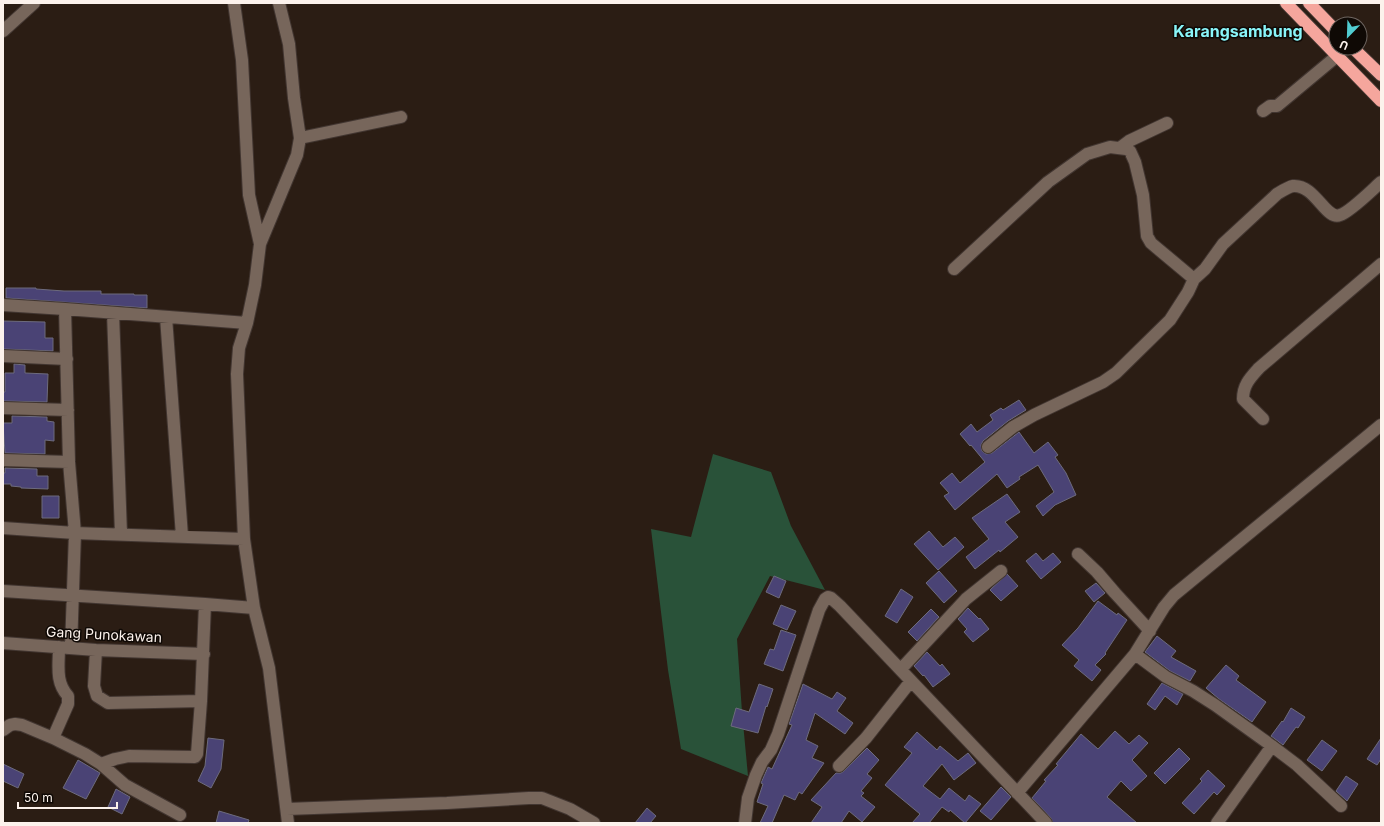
<svg xmlns="http://www.w3.org/2000/svg" width="1384" height="826" viewBox="0 0 1384 826" font-family="Inter,sans-serif">
	<rect width="100%" height="100%" fill="#2b1d14"/>
	<!-- green -->
	<path fill="#295239" d="M 713,454 L 771,472 L 791,526 L 825,590 L 770,576 L 737,639 L 742,712 L 748,776 L 681,749 L 668,670 L 651,529 L 691,537 Z"/>
	<!-- building -->
	<path fill="#4a4375" stroke="#6d6b7d" d="M 6,288 L 36,288 L 36,289 L 64,291 L 101,291 L 101,294 L 134,294 L 134,295 L 147,295 L 147,308 L 6,298 Z
		M 3,321 L 45,322 L 45,338 L 53,338 L 53,351 L 3,349 Z
		M 14,364 L 25,365 L 25,373 L 48,374 L 47,402 L 3,401 L 3,392 L 5,392 L 5,373 L 14,373 Z
		M 1019,400 L 1026,410 L 1008,421 L 983,441 L 981,445 L 982,451 L 986,454 L 992,453 L 1019,432 L 1034,453 L 1048,442 L 1058,455 L 1055,457 L 1066,473 L 1076,495 L 1055,505 L 1043,516 L 1036,506 L 1054,492 L 1038,465 L 1019,477 L 1020,479 L 1007,488 L 997,474 L 955,510 L 944,496 L 949,493 L 940,483 L 952,473 L 960,483 L 985,462 L 971,445 L 970,446 L 960,434 L 971,424 L 977,432 L 993,420 L 990,415 L 1001,408 L 1003,410 Z
		M 12,416 L 47,417 L 47,421 L 54,422 L 54,441 L 45,440 L 45,454 L 5,453 L 3,423 L 12,423 Z
		M 5,468 L 37,469 L 37,476 L 48,476 L 48,489 L 21,488 L 21,487 L 11,486 L 11,484 L 3,484 L 3,473 L 5,473 Z
		M 1007,494 L 1020,512 L 1005,522 L 1018,537 L 1000,552 L 999,550 L 975,569 L 966,557 L 989,539 L 972,518 Z
		M 42,496 L 59,496 L 59,518 L 42,518 Z
		M 929,531 L 943,547 L 955,537 L 964,547 L 938,570 L 914,544 Z
		M 1036,553 L 1043,561 L 1053,553 L 1061,562 L 1041,579 L 1026,561 Z
		M 939,571 L 957,591 L 944,603 L 926,583 Z
		M 1007,574 L 1018,586 L 1001,601 L 990,590 Z
		M 774,576 L 786,581 L 779,598 L 766,592 Z
		M 1096,583 L 1105,593 L 1094,602 L 1085,591 Z
		M 901,589 L 913,597 L 897,623 L 885,616 Z
		M 1098,601 L 1117,615 L 1118,613 L 1127,620 L 1105,653 L 1106,654 L 1095,665 L 1101,670 L 1092,681 L 1074,666 L 1079,660 L 1062,645 L 1078,628 Z
		M 781,605 L 796,611 L 787,630 L 773,624 Z
		M 968,608 L 979,619 L 980,618 L 989,629 L 973,642 L 964,632 L 967,629 L 958,619 Z
		M 931,609 L 939,617 L 917,641 L 908,632 Z
		M 781,630 L 796,635 L 783,671 L 764,664 L 770,649 L 774,650 Z
		M 1157,636 L 1176,651 L 1171,657 L 1196,671 L 1190,681 L 1170,671 L 1145,652 Z
		M 927,652 L 940,666 L 942,664 L 950,674 L 933,687 L 924,675 L 923,676 L 914,666 Z
		M 1226,665 L 1239,676 L 1236,680 L 1266,702 L 1252,722 L 1219,699 L 1206,688 Z
		M 1162,683 L 1183,694 L 1177,705 L 1165,696 L 1155,710 L 1147,704 Z
		M 759,684 L 773,689 L 767,707 L 766,706 L 758,733 L 731,726 L 736,708 L 749,712 Z
		M 803,684 L 832,699 L 837,692 L 846,698 L 837,711 L 853,723 L 845,734 L 815,713 L 806,740 L 818,746 L 812,758 L 824,763 L 802,794 L 799,792 L 795,800 L 784,795 L 772,823 L 760,823 L 768,806 L 757,802 L 763,784 L 761,783 L 768,767 L 772,769 L 792,725 L 789,724 Z
		M 1291,708 L 1305,717 L 1298,728 L 1296,727 L 1283,745 L 1271,736 L 1282,721 L 1283,722 Z
		M 1115,731 L 1129,744 L 1139,735 L 1148,743 L 1132,760 L 1147,776 L 1131,791 L 1121,781 L 1107,797 L 1137,823 L 1053,823 L 1051,818 L 1032,798 L 1046,781 L 1044,780 L 1058,765 L 1056,764 L 1081,734 L 1098,749 Z
		M 917,732 L 937,750 L 940,746 L 958,761 L 968,753 L 976,763 L 954,780 L 942,764 L 923,786 L 940,799 L 949,788 L 965,801 L 969,795 L 981,804 L 965,823 L 950,810 L 949,812 L 942,807 L 929,823 L 912,823 L 920,814 L 885,785 L 912,753 L 904,747 Z
		M 208,738 L 224,740 L 221,769 L 211,788 L 198,781 L 205,766 Z
		M 1381,738 L 1381,759 L 1377,765 L 1367,759 Z
		M 1322,740 L 1337,751 L 1322,771 L 1307,760 Z
		M 867,748 L 879,760 L 867,774 L 872,778 L 861,791 L 864,793 L 861,796 L 875,807 L 862,822 L 849,811 L 841,823 L 811,823 L 822,807 L 811,800 L 836,773 L 841,773 L 844,771 Z
		M 1179,748 L 1190,759 L 1165,784 L 1154,773 Z
		M 78,760 L 100,773 L 86,799 L 63,788 Z
		M 3,764 L 24,774 L 18,788 L 3,781 Z
		M 1208,770 L 1225,786 L 1217,795 L 1214,792 L 1194,814 L 1182,803 L 1202,781 L 1200,779 Z
		M 1346,776 L 1358,784 L 1347,801 L 1336,791 Z
		M 1001,787 L 1011,797 L 991,820 L 980,811 Z
		M 116,789 L 130,797 L 122,814 L 108,807 Z
		M 647,808 L 656,816 L 650,823 L 635,823 Z
		M 219,811 L 249,820 L 248,823 L 216,823 Z"/>
	<g fill="none" stroke-linecap="round" stroke-linejoin="round">
		<!-- minor casing -->
		<g stroke="#423631" stroke-width="14">
			<path id="minor" d="M 234,3 L 242,60 L 249,195 L 260,244
				M 279,3 L 289,44 L 294,98 L 300,138 L 297,155 L 260,244 L 255,285 L 247,323 L 239,348 L 237,374 L 244,539 L 254,608 L 269,668 L 288,823
				M 3,31 L 34,3
				M 1263,111 L 1270,106 L 1277,106 L 1337,56
				M 300,138 L 401,117
				M 1121,147 L 1129,141 L 1167,123
				M 954,269 L 1048,182 L 1087,154 L 1110,147 L 1126,149 L 1130,151 L 1135,162 L 1143,195 L 1147,236 L 1151,243 L 1194,279 L 1205,269 L 1223,244 L 1277,194 C 1282,191 1288,187 1293,186 C 1315,184 1326,221 1340,215 C 1350,212 1372,190 1381,182
				M 3,305 L 65,309 L 247,323
				M 65,309 L 69,462 L 75,533 L 71,648
				M 113,313 L 121,534
				M 166,317 L 182,536
				M 3,356 L 67,359
				M 3,408 L 68,410
				M 1263,419 L 1243,399 C 1243,385 1250,378 1259,368 L 1381,264
				M 988,447 L 1013,427 L 1034,415 L 1103,382 L 1116,373 L 1170,320 L 1188,292 L 1194,279
				M 3,460 L 69,462
				M 3,528 L 75,533 L 244,539
				M 1078,554 L 1097,572 L 1115,593 L 1150,631
				M 3,591 L 205,604 L 254,608
				M 3,643 L 96,650 L 204,654
				M 96,650 L 94,686 L 97,696 L 108,703 L 201,701
				M 1135,654 L 1166,677 L 1193,691 L 1215,705 L 1272,746 L 1297,765 L 1341,806
				M 901,669 L 966,599 L 1001,571
				M 3,730 L 10,725 L 15,724 L 22,725 L 53,738 L 85,754 L 101,764 L 125,785 L 180,815
				M 53,738 L 68,704 L 68,696 C 55,682 59,665 59,647
				M 101,764 L 115,759 L 129,756 L 195,757 L 197,754 L 201,701 L 205,604
				M 839,766 L 866,738 L 911,681
				M 1017,793 L 1079,720 L 1135,654 L 1164,607 L 1174,595 L 1381,425
				M 287,809 L 447,803 L 529,798 L 542,798 L 570,809 L 594,823
				M 745,823 L 748,798 L 756,775 L 762,762 L 771,750 L 778,734 L 819,610 L 825,599 L 828,597 L 831,598 L 840,606 L 1046,823
				M 1217,823 L 1272,746"/>
		</g>
		<!-- highway casing -->
		<g stroke="#423631" stroke-width="14">
			<path id="highway" d="M 1286,3 L 1381,101
				M 1309,3 L 1336,31
				M 1353,48 L 1381,75"/>
		</g>
		<!-- minor -->
		<use href="#minor" stroke="#77665b" stroke-width="12"/>
		<!-- highway -->
		<use href="#highway" stroke="#f5a69d" stroke-width="12"/>
	</g>
	<g text-anchor="middle" dominant-baseline="central" stroke-width="3" stroke-linejoin="round" paint-order="stroke">
		<!-- street labels -->
		<g font-size="14" fill="#fcf2ec" stroke="#0f0905">
			<text transform="translate(104 634) rotate(3)">Gang Punokawan</text>
		</g>
		<!-- quarter labels -->
		<g font-size="16" font-weight="bold" fill="#89f5f9" stroke="#0f0905">
			<text x="1238" y="31">Karangsambung</text>
		</g>
	</g>
	<!-- border -->
	<rect width="1384" height="826" fill="none" stroke="#fcf2ec" stroke-width="8"/>
	<!-- north arrow -->
	<g transform="translate(1348 36) rotate(203)"><circle r="19" fill="#0f0905" stroke="#6e6661"/>
	<path d="M0-3L7 15L0 10L-7 15Z" fill="#51ccd1"/>
	<text y="-6" font-size="11" font-weight="bold" text-anchor="middle" fill="#fcf2ec">U</text>
	</g>
	<!-- scale -->
	<path d="M18 802v6h99v-6" fill="none" stroke="#fcf2ec" stroke-width="2"/>
	<text x="24" y="802" font-size="12" fill="#fcf2ec" stroke="#0f0905" stroke-width="3" paint-order="stroke">50 m</text>
</svg>
